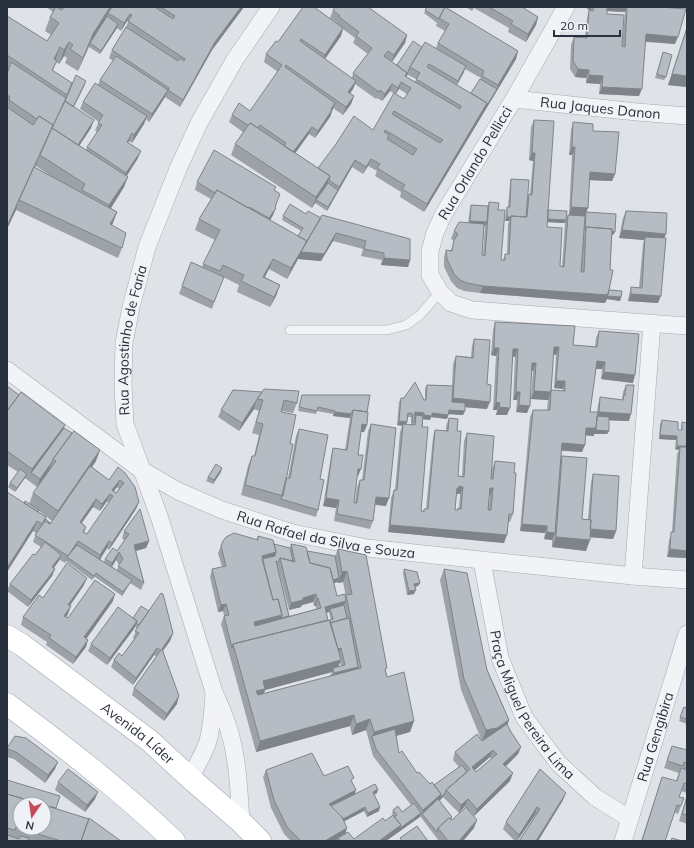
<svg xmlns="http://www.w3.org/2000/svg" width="694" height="848" viewBox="0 0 694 848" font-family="Mulish,sans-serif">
	<rect width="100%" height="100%" fill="#dfe3e8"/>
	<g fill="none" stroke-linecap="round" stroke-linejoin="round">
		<!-- service casing -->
		<g stroke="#a5aab2" stroke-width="10">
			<path id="service" d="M 290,330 L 387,330 L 406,325 L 420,315 L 440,292"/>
		</g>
		<!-- minor casing -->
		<g stroke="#a5aab2" stroke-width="18">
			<g id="minor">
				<path d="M 566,7 L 514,99 L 443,215 L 435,233 L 430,251 L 430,275 L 440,292 L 451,303 L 472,310 L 687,326"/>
				<path id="s1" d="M 514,99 L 637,112 L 687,116"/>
				<path id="s2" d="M 7,370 L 140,469 L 178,491 L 222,510 L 293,533 L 367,548 L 633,576 L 687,580"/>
				<path id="s3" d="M 482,561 L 500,658 L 524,717 L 558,763 L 595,797 L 630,819"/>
				<path d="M 633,576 L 652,323"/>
				<path d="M 190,778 C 196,766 204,754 208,741 C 212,726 213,710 214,694"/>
				<path id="s4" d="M 241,822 C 239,791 238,760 229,730 C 225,717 220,705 214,692 L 159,516 L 125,424 L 123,385 L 124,343 L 131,307 L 147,247 L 178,169 L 199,123 L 234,61 L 271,7"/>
				<path id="s5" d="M 623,841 L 687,634"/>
			</g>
		</g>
		<!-- primary casing -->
		<g stroke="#9fa7b3" stroke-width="23">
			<g id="primary">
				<path id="s6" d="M 7,636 L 22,645 L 150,741 L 190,778 L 241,822 L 260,841"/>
				<path d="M 7,704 C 65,747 122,791 174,841"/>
			</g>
		</g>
		<!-- service -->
		<use href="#service" stroke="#f2f3f6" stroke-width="9"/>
		<!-- minor -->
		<use href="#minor" stroke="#f2f3f6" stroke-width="17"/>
		<!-- primary -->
		<use href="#primary" stroke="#fff" stroke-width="22"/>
	</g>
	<!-- wall -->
	<path fill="#9da2a9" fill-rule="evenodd" d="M 46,7 L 244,7 L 212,50 L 180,107 L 165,97 L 149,122 L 146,119 L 144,124 L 132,143 L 129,141 L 128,143 L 138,158 L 127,176 L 124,187 L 111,208 L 117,212 L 112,225 L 122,248 L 118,258 L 16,210 L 7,229 L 7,74 L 8,73 L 7,72 L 7,16 L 47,41 L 51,35 L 45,31 L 50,17 L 53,12 ZM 127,21 L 128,22 L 126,27 L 112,50 L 109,58 L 113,61 L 100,80 L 98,85 L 83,102 L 80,109 L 99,122 L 95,130 L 97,132 L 87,147 L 86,150 L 79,146 L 91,128 L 74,107 L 85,85 L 72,83 L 53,71 L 56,62 L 59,64 L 64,56 L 67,58 L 65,63 L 78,71 L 89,47 L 100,54 L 117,28 L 121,31 ZM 36,165 L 36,166 L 54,178 L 35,167 Z
		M 427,7 L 447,7 L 447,8 L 518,51 L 516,59 L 424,212 L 400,197 L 401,192 L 375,176 L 377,171 L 368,166 L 363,174 L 352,167 L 327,211 L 315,203 L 312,208 L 231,155 L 235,144 L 243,132 L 229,122 L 232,115 L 250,111 L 278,72 L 264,62 L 266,54 L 278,42 L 337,24 L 337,23 L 330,18 L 333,10 L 407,35 L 405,43 L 392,62 L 397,65 L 422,47 L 436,48 L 438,43 L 445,31 L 436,26 L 437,23 L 424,13 ZM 343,29 L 355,38 L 353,43 L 368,54 L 353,73 L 352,78 L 325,59 L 341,36 ZM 465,69 L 481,78 L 471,93 L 457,85 L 463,74 ZM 408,75 L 416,79 L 415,82 L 406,77 ZM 355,84 L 376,99 L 377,98 L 382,101 L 390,91 L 394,94 L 373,130 L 318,168 L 295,153 L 309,134 L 315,138 L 330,117 L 333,108 L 343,115 L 351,104 L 354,96 L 350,93 L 353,89 ZM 399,89 L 407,94 L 404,99 L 396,94 Z
		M 466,7 L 524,7 L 523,8 L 538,17 L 536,25 L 526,42 L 508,32 L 509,28 L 474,8 L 472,11 Z
		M 588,7 L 660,7 L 675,44 L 645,42 L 639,96 L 599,94 L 600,84 L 586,83 L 586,78 L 575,77 L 570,69 L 571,45 L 574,37 L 585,38 L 587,18 L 589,10 L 591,11 L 591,10 L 587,9 ZM 607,11 L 625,12 L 622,46 L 607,14 Z
		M 687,26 L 687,87 L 668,85 Z
		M 663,52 L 666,77 L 664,80 L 655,78 Z
		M 534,120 L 548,210 L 566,219 L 568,215 L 584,235 L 585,216 L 569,215 L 572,155 L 569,155 L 571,130 L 573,122 L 593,131 L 615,174 L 612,181 L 590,180 L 586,212 L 613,235 L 612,235 L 609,290 L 621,297 L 620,301 L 607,299 L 605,303 L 480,293 L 464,291 L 457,288 L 451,281 L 444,267 L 444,257 L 446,250 L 451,250 L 454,241 L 451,239 L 454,231 L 468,223 L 470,209 L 471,205 L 488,206 L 489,202 L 498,210 L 501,260 L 503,260 L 505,254 L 507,254 L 508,224 L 509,221 L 505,221 L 506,211 L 507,207 L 508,207 L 510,183 L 511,179 L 527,198 L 529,194 L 530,194 L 533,161 L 529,160 L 531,127 ZM 547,222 L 565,223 L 562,267 L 560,266 L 547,227 ZM 484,226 L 485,226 L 483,255 L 482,255 Z
		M 197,182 L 275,191 L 277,201 L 275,207 L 273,215 L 270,220 L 298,236 L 301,231 L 282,220 L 283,216 L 306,214 L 321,218 L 410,260 L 408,267 L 381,265 L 382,260 L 361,256 L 363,249 L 333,241 L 321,261 L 298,259 L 287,279 L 269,269 L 265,277 L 280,285 L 276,296 L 270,307 L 237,292 L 239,285 L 223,277 L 212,309 L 179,294 L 191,262 L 202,267 L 215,240 L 195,230 L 199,219 L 211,199 L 195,190 Z
		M 626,211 L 664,238 L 658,303 L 628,301 L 629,295 L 631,287 L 639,288 L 643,244 L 644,240 L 619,238 L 623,218 Z
		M 495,322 L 573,345 L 595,347 L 596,338 L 599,331 L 633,383 L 601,379 L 602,369 L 596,369 L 590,412 L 597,412 L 598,405 L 600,397 L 622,400 L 623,392 L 626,385 L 629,421 L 609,420 L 609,431 L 607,434 L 594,434 L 594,436 L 585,435 L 582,452 L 562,451 L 561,459 L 562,456 L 582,519 L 588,519 L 591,482 L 593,474 L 616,531 L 613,539 L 590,537 L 586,551 L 552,547 L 552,539 L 552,540 L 544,539 L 545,533 L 520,531 L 530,417 L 533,410 L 547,410 L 548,400 L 531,399 L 533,371 L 532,371 L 527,413 L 516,412 L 517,400 L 513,400 L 515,357 L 513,356 L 507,415 L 496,415 L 497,410 L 493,410 L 496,356 L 491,355 L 493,330 ZM 553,354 L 556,355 L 554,388 L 563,389 L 562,391 L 551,391 Z
		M 474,339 L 487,384 L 487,409 L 465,407 L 465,411 L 463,415 L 449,414 L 447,419 L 431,417 L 430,420 L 423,419 L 421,511 L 423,512 L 424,509 L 426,509 L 433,437 L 435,430 L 446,431 L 446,426 L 449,418 L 457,431 L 458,476 L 462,476 L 464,441 L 467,433 L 491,479 L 492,469 L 495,461 L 514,473 L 513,514 L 510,522 L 508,521 L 504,543 L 388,532 L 391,498 L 394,490 L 395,490 L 400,432 L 402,426 L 397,425 L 399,402 L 401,398 L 425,400 L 425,388 L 427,385 L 452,386 L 453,364 L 456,356 L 471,357 L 472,346 ZM 408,417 L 411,417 L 411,425 L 406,425 ZM 457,494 L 460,494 L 459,508 L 458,508 L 457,510 L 455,510 L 456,496 L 457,496 ZM 489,496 L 490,496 L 488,510 Z
		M 7,386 L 64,428 L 96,461 L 92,467 L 109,480 L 118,467 L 139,502 L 136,509 L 109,550 L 107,548 L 100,559 L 104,562 L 105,559 L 117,551 L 125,540 L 122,539 L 124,531 L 149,541 L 146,548 L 136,551 L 144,583 L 141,590 L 130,583 L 122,596 L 95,577 L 92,580 L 66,561 L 65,563 L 60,560 L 58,562 L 54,568 L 55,569 L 52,576 L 28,607 L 7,591 L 10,584 L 35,555 L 41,547 L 33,542 L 36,533 L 33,531 L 24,503 L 29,504 L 33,493 L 49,470 L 37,487 L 25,478 L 15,492 L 8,487 L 10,483 L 18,472 L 7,465 ZM 117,487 L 119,489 L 116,493 L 114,491 ZM 107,501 L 109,503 L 87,534 L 84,533 L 86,527 L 82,523 L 93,507 L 100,511 ZM 39,511 L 52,521 L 50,523 L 46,519 L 46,517 L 38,512 ZM 116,560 L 119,565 L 117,570 L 112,567 Z
		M 233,390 L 297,403 L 293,413 L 281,411 L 290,444 L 286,478 L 288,478 L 296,436 L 299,429 L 320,479 L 318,510 L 316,517 L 241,495 L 248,466 L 252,456 L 254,456 L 259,435 L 252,433 L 259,411 L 253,409 L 254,409 L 239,431 L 218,417 L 221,410 Z
		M 302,395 L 367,412 L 367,425 L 364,432 L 361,432 L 358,455 L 358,476 L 357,476 L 354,503 L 355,503 L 357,487 L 360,480 L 362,480 L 368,431 L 371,424 L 386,506 L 375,505 L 373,521 L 370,529 L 334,521 L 336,508 L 323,506 L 331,456 L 333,448 L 345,450 L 350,418 L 333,416 L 333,414 L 317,411 L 316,414 L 298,411 Z
		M 662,420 L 678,430 L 681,430 L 681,426 L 682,422 L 687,558 L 667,557 L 669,540 L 672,532 L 677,454 L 679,450 L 675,449 L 676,440 L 659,439 L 660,424 Z
		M 221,472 L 213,484 L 206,481 L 208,477 Z
		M 258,536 L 274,544 L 290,548 L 291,544 L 307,551 L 335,556 L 338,549 L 366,555 L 386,672 L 387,677 L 414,721 L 410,732 L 396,736 L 399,753 L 417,773 L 430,784 L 434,785 L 459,767 L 453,760 L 455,752 L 481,739 L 461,690 L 440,580 L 444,569 L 509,720 L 507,724 L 511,732 L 521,747 L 518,754 L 506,766 L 510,781 L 474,816 L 470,811 L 474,828 L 463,841 L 439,841 L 420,816 L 386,841 L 337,841 L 337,840 L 335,841 L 291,841 L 284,834 L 271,808 L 263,777 L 266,770 L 324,776 L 352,783 L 355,794 L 378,789 L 377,793 L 374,795 L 379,811 L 367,817 L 364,811 L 344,821 L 346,833 L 354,839 L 385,821 L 393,815 L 392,813 L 393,810 L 402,812 L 411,805 L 373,756 L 366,730 L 352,735 L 350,726 L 256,752 L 221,624 L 224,616 L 223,611 L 218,612 L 210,577 L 212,569 L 222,567 L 218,553 L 223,541 L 256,540 ZM 278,568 L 289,610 L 301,607 L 302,605 L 313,602 L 314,606 L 316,606 L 316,609 L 289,616 ZM 338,582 L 338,583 L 343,582 L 346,597 L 345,599 L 337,596 L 334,583 ZM 329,612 L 331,620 L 328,620 L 326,613 ZM 340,662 L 341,666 L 338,667 ZM 332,672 L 330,676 L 264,694 L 265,690 ZM 490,757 L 491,759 L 476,772 L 475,770 ZM 443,797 L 459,813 L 465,806 L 466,807 L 452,820 L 451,820 L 452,817 L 440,801 Z
		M 404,569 L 420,583 L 418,586 L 415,587 L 414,594 L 407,595 L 403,573 Z
		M 84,585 L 70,606 L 68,614 L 66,617 L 68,618 L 113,601 L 86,638 L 86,647 L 73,664 L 46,645 L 47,642 L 21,625 L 23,617 L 43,598 Z
		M 133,618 L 173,633 L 170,641 L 163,651 L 177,704 L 164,721 L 132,695 L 134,688 L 157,657 L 154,655 L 133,685 L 111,667 L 114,660 L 122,656 L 134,639 L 133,638 L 137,628 L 135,627 L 107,665 L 88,651 L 91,644 Z
		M 684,707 L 687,708 L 687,724 L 679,721 Z
		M 672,746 L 687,750 L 687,793 L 681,791 L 679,797 L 681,806 L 678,814 L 674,812 L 665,841 L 641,841 L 662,777 L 676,781 L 679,773 L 664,768 Z
		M 7,748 L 55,769 L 45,783 L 14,759 L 7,757 Z
		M 540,769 L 563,800 L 538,841 L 519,841 L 536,815 L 535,815 L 517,841 L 515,841 L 503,829 L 506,822 Z
		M 7,780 L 56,808 L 121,841 L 7,841 Z
		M 58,782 L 95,799 L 85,812 L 55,790 Z
		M 687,795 L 687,824 L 679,821 Z"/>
	<!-- shaded-wall -->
	<path fill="#7f8489" d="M 111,7 L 114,7 L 108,13 L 106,20 L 90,43 L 78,71 L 83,58 L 93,34 Z
		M 241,7 L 244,7 L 212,50 L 180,107 L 183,100 L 215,42 Z
		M 588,7 L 592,7 L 591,10 L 587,9 Z
		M 606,7 L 627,7 L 625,12 L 605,11 Z
		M 130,14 L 127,21 L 121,31 L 124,23 Z
		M 538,17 L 536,25 L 526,42 L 528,34 Z
		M 118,24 L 117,28 L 100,54 L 101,51 Z
		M 343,28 L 341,36 L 322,63 L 325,55 Z
		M 646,34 L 678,37 L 675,44 L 643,41 Z
		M 407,35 L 405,43 L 391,63 L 394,55 Z
		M 69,42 L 64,56 L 59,64 L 64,50 Z
		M 60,47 L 55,61 L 54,59 Z
		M 518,51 L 516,59 L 424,212 L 427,204 L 487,103 L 497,89 L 498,85 Z
		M 466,66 L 463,74 L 455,88 L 458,81 Z
		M 578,69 L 589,70 L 586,78 L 575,77 Z
		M 672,74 L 687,76 L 687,87 L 668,85 Z
		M 589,75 L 603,76 L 600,84 L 586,83 Z
		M 356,81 L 353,89 L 346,100 L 348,92 Z
		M 401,82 L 399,89 L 395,95 L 398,88 Z
		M 392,84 L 390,91 L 382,101 L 385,94 Z
		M 602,87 L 642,89 L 639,96 L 599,94 Z
		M 168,90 L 165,97 L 149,122 L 152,114 Z
		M 354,96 L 351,104 L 343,115 L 346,107 Z
		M 335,103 L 330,117 L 315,138 L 318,131 L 331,109 Z
		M 147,116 L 144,124 L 132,143 L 134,135 Z
		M 94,120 L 91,128 L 73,155 L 76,148 Z
		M 312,127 L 309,134 L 289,162 L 291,154 Z
		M 132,133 L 129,141 L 124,149 L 127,142 Z
		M 572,147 L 575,147 L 572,155 L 569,155 Z
		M 141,151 L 138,158 L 123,181 L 126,173 Z
		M 532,153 L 535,153 L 533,161 L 529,160 Z
		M 40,155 L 36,165 L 20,200 L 19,200 L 16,210 L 7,229 L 7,226 Z
		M 371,159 L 368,166 L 363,174 L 366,167 Z
		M 355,160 L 352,167 L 327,211 L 328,207 L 338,190 L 339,187 Z
		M 590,172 L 615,174 L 612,181 L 587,180 Z
		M 330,176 L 326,187 L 316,200 L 315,203 L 312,208 L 316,197 Z
		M 128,177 L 124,187 L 106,216 L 109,205 Z
		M 571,207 L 588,208 L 585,216 L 569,215 Z
		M 276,208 L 273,215 L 267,226 L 269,218 Z
		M 117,212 L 113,223 L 106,235 L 110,224 Z
		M 507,217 L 511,217 L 509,221 L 505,221 Z
		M 546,218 L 566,220 L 565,223 L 545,222 Z
		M 470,221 L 487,222 L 485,226 L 468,225 Z
		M 586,230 L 615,232 L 613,235 L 586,234 Z
		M 622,230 L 666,234 L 663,241 L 645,237 L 644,240 L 619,238 Z
		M 336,233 L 333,241 L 321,261 L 298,259 L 287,279 L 291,268 L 307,241 Z
		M 384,258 L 410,260 L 408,267 L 381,265 Z
		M 273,259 L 269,269 L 259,287 L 263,277 Z
		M 280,285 L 276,296 L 270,307 L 274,297 Z
		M 483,286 L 608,295 L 621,297 L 620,301 L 607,299 L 605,303 L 480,293 Z
		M 631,294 L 661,296 L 658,303 L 628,301 Z
		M 554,347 L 559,347 L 556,355 L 551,354 Z
		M 494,348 L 499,348 L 496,356 L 491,355 Z
		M 513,349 L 518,349 L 515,357 L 511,356 Z
		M 597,361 L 605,362 L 602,369 L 594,369 Z
		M 532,363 L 536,363 L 533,371 L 530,370 Z
		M 604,372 L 635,375 L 633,383 L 601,379 Z
		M 556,381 L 565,381 L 563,389 L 554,388 Z
		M 534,391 L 551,392 L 548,400 L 531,399 Z
		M 516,392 L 520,392 L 517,400 L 513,400 Z
		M 453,398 L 490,402 L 487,409 L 450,406 Z
		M 256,401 L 254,409 L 239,431 L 242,423 Z
		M 496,402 L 500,403 L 497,410 L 493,410 Z
		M 519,405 L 530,406 L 527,413 L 516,412 Z
		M 499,407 L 510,408 L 507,415 L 496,415 Z
		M 449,410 L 465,411 L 463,415 L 448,414 Z
		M 335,412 L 351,414 L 350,418 L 333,416 Z
		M 415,412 L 424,413 L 423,417 L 414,416 Z
		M 599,412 L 631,414 L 629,421 L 596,420 Z
		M 432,413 L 448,415 L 447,419 L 431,417 L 430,420 L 422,419 L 424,415 Z
		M 399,421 L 407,422 L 406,426 L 397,425 Z
		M 362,424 L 367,425 L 364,432 L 360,432 Z
		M 65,425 L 61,435 L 31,473 L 32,469 Z
		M 586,428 L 596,428 L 609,431 L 607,434 L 594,434 L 594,436 L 583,435 Z
		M 660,435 L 677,436 L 676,440 L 659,439 Z
		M 562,443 L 585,445 L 582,452 L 559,450 Z
		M 677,446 L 687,446 L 687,450 L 680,447 L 679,450 L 675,449 Z
		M 100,450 L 96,461 L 54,522 L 58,511 Z
		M 52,462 L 49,470 L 37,487 L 40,479 Z
		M 222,468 L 221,472 L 213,484 L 214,480 Z
		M 358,469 L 361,469 L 358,476 L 356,476 Z
		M 27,474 L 25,478 L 15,492 L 17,488 Z
		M 120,480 L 117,487 L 111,495 L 112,490 Z
		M 459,486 L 463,487 L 460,494 L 457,494 L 457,496 L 454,496 L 457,488 Z
		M 490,488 L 493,488 L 490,496 L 487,495 Z
		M 110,494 L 107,501 L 100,511 L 102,504 Z
		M 376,497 L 389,498 L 386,506 L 373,504 Z
		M 326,498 L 339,500 L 336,508 L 323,506 Z
		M 96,499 L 93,507 L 77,529 L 80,522 Z
		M 139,502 L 136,509 L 109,550 L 112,543 Z
		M 37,521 L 33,531 L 7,572 L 7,568 Z
		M 522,524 L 547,526 L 545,533 L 520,531 Z
		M 390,525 L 507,535 L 504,543 L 388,532 Z
		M 589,529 L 616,531 L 613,539 L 587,537 Z
		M 547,532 L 555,533 L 552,540 L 544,539 Z
		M 556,537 L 590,540 L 586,551 L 552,547 Z
		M 78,541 L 75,549 L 67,557 L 65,563 L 68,556 Z
		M 109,541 L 107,548 L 98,563 L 100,555 Z
		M 149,541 L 146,548 L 132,552 L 134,545 Z
		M 670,549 L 687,551 L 687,558 L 667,557 Z
		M 119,552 L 116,560 L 110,570 L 112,563 Z
		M 276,552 L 273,560 L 260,560 L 262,556 Z
		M 61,555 L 58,562 L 49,574 L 52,567 Z
		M 55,569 L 52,576 L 28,607 L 31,600 Z
		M 347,571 L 343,582 L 338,583 L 342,572 Z
		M 87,578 L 84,585 L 65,612 L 68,605 Z
		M 339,578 L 338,582 L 329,584 L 331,580 Z
		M 132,580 L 130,583 L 122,596 L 123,592 Z
		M 420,583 L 418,586 L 413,587 L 414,584 Z
		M 416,590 L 414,594 L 407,595 L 409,591 Z
		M 115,594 L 113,601 L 82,645 L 84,637 Z
		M 316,594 L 313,602 L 302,605 L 301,607 L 289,610 L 291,603 L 303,598 Z
		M 318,598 L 316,606 L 314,606 L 317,599 Z
		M 346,601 L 343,608 L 330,609 L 329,612 L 322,614 L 325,607 Z
		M 226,604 L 223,611 L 218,612 L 221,605 Z
		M 71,606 L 68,614 L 62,623 L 64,616 Z
		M 282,615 L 288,623 L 252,633 L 254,622 Z
		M 137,621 L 134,629 L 107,665 L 110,658 Z
		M 173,633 L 170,641 L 159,656 L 162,649 Z
		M 88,640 L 86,647 L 73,664 L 76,657 Z
		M 157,648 L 154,655 L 133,685 L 136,678 Z
		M 341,648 L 338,656 L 336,650 Z
		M 341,660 L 337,670 L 333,668 L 332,672 L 265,690 L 261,700 L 253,702 L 256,691 L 263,681 Z
		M 358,667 L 356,674 L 332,681 L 334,673 Z
		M 179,696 L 177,704 L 164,721 L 167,714 Z
		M 354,715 L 350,726 L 256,752 L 260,741 Z
		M 370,719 L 366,730 L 352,735 L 356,724 Z
		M 509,720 L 505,731 L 482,741 L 486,730 Z
		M 414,721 L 410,732 L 374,742 L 372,736 L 370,743 L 374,732 Z
		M 521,747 L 518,754 L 501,771 L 503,764 Z
		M 493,750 L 490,757 L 469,775 L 472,767 Z
		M 58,762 L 55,769 L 45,783 L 48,775 Z
		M 513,773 L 510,781 L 474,816 L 477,809 Z
		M 378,789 L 377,793 L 371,796 L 373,792 Z
		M 356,790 L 354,798 L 330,810 L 329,804 Z
		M 98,792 L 95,799 L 85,812 L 87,805 Z
		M 445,793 L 443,797 L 423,815 L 422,814 L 423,810 L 441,794 Z
		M 566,793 L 563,800 L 538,841 L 536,841 Z
		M 468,799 L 465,806 L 459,813 L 461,805 Z
		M 365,807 L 364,811 L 339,824 L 340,820 Z
		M 380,807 L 379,811 L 367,817 L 368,813 Z
		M 537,807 L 535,815 L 517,841 L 519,835 Z
		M 421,813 L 420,817 L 386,841 L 379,841 L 401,825 Z
		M 477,820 L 474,828 L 463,841 L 459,841 Z
		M 347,828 L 345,835 L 338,838 L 337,840 L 335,841 L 325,841 Z"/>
	<!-- building -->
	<path fill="#b6bcc4" stroke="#7f8489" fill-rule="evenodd" d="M 56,7 L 62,10 L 64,7 L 110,7 L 93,34 L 83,58 L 70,49 L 73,45 L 69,42 L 64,50 L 60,47 L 54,59 L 57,61 L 52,70 L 72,83 L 67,95 L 7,55 L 7,16 L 47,41 L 59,23 L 50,17 Z
		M 112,7 L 155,7 L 173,19 L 175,16 L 161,7 L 217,7 L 219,8 L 220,7 L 241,7 L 215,42 L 183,100 L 168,90 L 152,114 L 100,80 L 116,56 L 168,90 L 169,88 L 112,50 L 126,27 L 178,61 L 180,58 L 184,61 L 185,59 L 128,21 L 132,15 L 130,14 L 124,23 L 108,13 Z
		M 303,7 L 314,7 L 343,28 L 325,55 L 301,39 L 300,41 L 356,81 L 348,92 L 354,96 L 346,107 L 286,65 L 285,67 L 335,103 L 331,109 L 332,110 L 318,131 L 312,127 L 293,152 L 284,146 L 286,143 L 260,125 L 258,128 L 250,123 L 248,125 L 232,115 L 239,103 L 250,111 L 282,65 L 266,54 L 276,41 L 278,42 Z
		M 335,7 L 368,7 L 407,35 L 394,55 L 388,51 L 384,56 L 407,73 L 405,76 L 460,109 L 461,106 L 416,79 L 420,73 L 410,67 L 425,42 L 466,66 L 458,81 L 429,64 L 427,67 L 487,103 L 427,204 L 402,189 L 405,185 L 377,168 L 380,164 L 371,159 L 366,167 L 355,160 L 339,187 L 329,180 L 330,176 L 318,168 L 336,144 L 354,116 L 373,130 L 394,93 L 404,99 L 411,88 L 401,82 L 398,88 L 392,84 L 385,94 L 380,90 L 379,92 L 353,73 L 372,48 L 356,36 L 359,32 L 339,17 L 340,16 L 333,10 ZM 394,111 L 443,140 L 440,143 L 392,114 ZM 385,130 L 417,149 L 413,155 L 387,139 L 389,135 L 384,132 Z
		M 427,7 L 446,7 L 445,7 L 439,19 L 425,10 Z
		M 445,7 L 518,51 L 498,85 L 482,76 L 484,71 L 438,43 L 449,24 L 439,18 Z
		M 489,7 L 522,7 L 538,17 L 528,34 L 511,24 L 513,21 Z
		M 593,7 L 607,7 L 607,14 L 624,15 L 622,46 L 625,47 L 627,7 L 660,7 L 686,9 L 678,37 L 646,34 L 642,89 L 602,87 L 603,76 L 589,75 L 589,70 L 578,69 L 573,61 L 574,37 L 587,38 L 589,10 L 593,11 Z
		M 107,16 L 118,24 L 101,51 L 90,43 Z
		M 687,28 L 687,76 L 672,74 Z
		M 413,41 L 422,47 L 410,67 L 406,76 L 407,73 L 397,65 Z
		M 663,52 L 672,55 L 666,77 L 657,74 Z
		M 11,62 L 66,98 L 52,128 L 53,125 L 39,116 L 37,119 L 9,100 L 10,97 L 7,95 L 7,74 Z
		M 76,75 L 86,81 L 73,107 L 65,101 Z
		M 480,79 L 497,89 L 486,107 L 487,103 L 471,93 Z
		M 95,83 L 147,116 L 134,135 L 132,133 L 127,142 L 141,151 L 126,173 L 87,147 L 102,125 L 98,123 L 103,115 L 83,102 Z
		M 7,95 L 10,97 L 7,101 Z
		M 65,101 L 94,120 L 78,145 L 52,128 Z
		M 7,107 L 33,125 L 39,116 L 53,125 L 7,226 Z
		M 534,120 L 554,121 L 547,227 L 562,228 L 560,266 L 564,267 L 568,215 L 585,216 L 581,272 L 584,272 L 586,227 L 612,229 L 610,270 L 613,270 L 608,295 L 483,286 L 467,283 L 460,280 L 454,274 L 447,259 L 446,250 L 452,251 L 454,240 L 458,234 L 454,231 L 459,222 L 484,224 L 482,255 L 485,256 L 489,202 L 499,203 L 498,210 L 505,210 L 501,260 L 505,260 L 505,254 L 509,254 L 511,216 L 527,217 L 529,194 L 532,195 L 535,153 L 532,153 Z
		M 573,122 L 593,124 L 593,131 L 619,132 L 615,174 L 590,172 L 588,208 L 571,207 L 575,147 L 572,147 Z
		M 250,123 L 330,176 L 316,197 L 235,144 Z
		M 52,128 L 128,177 L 109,205 L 82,190 L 85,184 L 40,155 Z
		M 214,150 L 276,187 L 274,190 L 280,194 L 275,207 L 276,208 L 269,218 L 249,207 L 248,208 L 217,190 L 215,193 L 197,182 Z
		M 34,167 L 117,212 L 110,224 L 126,233 L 122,248 L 19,200 Z
		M 511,179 L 529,180 L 526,217 L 511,216 L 511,217 L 507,217 L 507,207 L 510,207 Z
		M 328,183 L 338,190 L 328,207 L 316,200 Z
		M 217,190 L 307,241 L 291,268 L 273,259 L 263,277 L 280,285 L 274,297 L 241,281 L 244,275 L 223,265 L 220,271 L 203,264 L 220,230 L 199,219 Z
		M 290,204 L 306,214 L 308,211 L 321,218 L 305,244 L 307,241 L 298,236 L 303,228 L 283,216 Z
		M 471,205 L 488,206 L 487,222 L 470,221 Z
		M 548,210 L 567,211 L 566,220 L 548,219 Z
		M 626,211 L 667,213 L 666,234 L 622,230 Z
		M 586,212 L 616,214 L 615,232 L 612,231 L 612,229 L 586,227 L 585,230 Z
		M 322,215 L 410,239 L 410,260 L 384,258 L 384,253 L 364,249 L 366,241 L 336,233 L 324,254 L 301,252 Z
		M 645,237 L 666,238 L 661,296 L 631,294 L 631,287 L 642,288 Z
		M 191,262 L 224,277 L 214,302 L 182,286 Z
		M 609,290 L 622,291 L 621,297 L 607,296 Z
		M 495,322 L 575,326 L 573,345 L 597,347 L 599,331 L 639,334 L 635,375 L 604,372 L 605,362 L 597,361 L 590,412 L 598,412 L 596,428 L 586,428 L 585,445 L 562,443 L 555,533 L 547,532 L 547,526 L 522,524 L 533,410 L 550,410 L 551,390 L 565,391 L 565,381 L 556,381 L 559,347 L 554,347 L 551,392 L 534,391 L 536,363 L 532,363 L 530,406 L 519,405 L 520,392 L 516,392 L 518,349 L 513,349 L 510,408 L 499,407 L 500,403 L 496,402 L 499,348 L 494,348 Z
		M 474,339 L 490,340 L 487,384 L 491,385 L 490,402 L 453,398 L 456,356 L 473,358 Z
		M 415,382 L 424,400 L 426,400 L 427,385 L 453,386 L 452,402 L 465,403 L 465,411 L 449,410 L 448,415 L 432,413 L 432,416 L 424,415 L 424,413 L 415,412 L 414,422 L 412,421 L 413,414 L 408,413 L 407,422 L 399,421 L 401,398 L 404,398 Z
		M 626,385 L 634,385 L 631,414 L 599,412 L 600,397 L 623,400 L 624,395 L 625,396 Z
		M 7,386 L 19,395 L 7,411 Z
		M 264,389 L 299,391 L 297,403 L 284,400 L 281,412 L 296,415 L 290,444 L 293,444 L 283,496 L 245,485 L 252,456 L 255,456 L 263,424 L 256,422 L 263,400 L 257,399 Z
		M 233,390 L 262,392 L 256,401 L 242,423 L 221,410 Z
		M 21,392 L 65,425 L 32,469 L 7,451 L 7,411 Z
		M 302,395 L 370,395 L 367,412 L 353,410 L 351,414 L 335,412 L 335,411 L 318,407 L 317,411 L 299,407 Z
		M 353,410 L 368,412 L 367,425 L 362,424 L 358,455 L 363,455 L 361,469 L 358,469 L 354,503 L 357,503 L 360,480 L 364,480 L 371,424 L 396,428 L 389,498 L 376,497 L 373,521 L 337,514 L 339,500 L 326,498 L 333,448 L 347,450 Z
		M 416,415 L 423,416 L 422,427 L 428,427 L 421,511 L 424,512 L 424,509 L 428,509 L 435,430 L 448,431 L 449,418 L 458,419 L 457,431 L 461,431 L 458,476 L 464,477 L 467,433 L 494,436 L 491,479 L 493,479 L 495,461 L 515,463 L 514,473 L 516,473 L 513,514 L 509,514 L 507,535 L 390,525 L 394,490 L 397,490 L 403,424 L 415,425 ZM 459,486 L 463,487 L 461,509 L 458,508 L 458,510 L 455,510 L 457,488 L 459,488 ZM 490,488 L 493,488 L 491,510 L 488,510 Z
		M 597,416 L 609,417 L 609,431 L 596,430 Z
		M 662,420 L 678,422 L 678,430 L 682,430 L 682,422 L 687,423 L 687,446 L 677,446 L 677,436 L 660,435 Z
		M 64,428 L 72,433 L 53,459 L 52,462 L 40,479 L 31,473 Z
		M 299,429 L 328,435 L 320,479 L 324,480 L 318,510 L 281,499 L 286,478 L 290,478 Z
		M 74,431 L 100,450 L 58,511 L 33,493 L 56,461 L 53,459 Z
		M 680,447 L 687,447 L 687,551 L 670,549 L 671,532 L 674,532 Z
		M 562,456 L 587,458 L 582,519 L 591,520 L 590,540 L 556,537 Z
		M 216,464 L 222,468 L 214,480 L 208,477 Z
		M 90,466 L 109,480 L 118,467 L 125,473 L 135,487 L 139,502 L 112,543 L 109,541 L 100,555 L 78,541 L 68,556 L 35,535 L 45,521 L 50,524 ZM 120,480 L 124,483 L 116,493 L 112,490 ZM 110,494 L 113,496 L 87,534 L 83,532 L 86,527 L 80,522 L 96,499 L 102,504 Z
		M 20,469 L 27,474 L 17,488 L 10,483 Z
		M 593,474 L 619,476 L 616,531 L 590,529 L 591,520 L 590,520 Z
		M 7,492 L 46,517 L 42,524 L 37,521 L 7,568 Z
		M 25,501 L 39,510 L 38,512 L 24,503 Z
		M 140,509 L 149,541 L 134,545 L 144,583 L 118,566 L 123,559 L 119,552 L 112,563 L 105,559 L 113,548 L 117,551 L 129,534 L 124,531 Z
		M 46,519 L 50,523 L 50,524 L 45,521 Z
		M 234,533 L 258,540 L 258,536 L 273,540 L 276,552 L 262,556 L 273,600 L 278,599 L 282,615 L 254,622 L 255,626 L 321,608 L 318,598 L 317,599 L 316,594 L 303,598 L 303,600 L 291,603 L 280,558 L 295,562 L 291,544 L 306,547 L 310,563 L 330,568 L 337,596 L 345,594 L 346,601 L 325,607 L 328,620 L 233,644 L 232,648 L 224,616 L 229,615 L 226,604 L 221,605 L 212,569 L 226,566 L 221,546 L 223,541 L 226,537 Z
		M 45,542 L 61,555 L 52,567 L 55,569 L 31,600 L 10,584 L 33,554 L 35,555 Z
		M 274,544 L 290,548 L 293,561 L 280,558 L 278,562 L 276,561 L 289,616 L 281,618 L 282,615 L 278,599 L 273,600 L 262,559 L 275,556 L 276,552 Z
		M 77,545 L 132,580 L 123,592 L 96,573 L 94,576 L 67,557 Z
		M 338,549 L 366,555 L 387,668 L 385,669 L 387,677 L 404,672 L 414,721 L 374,732 L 370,719 L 356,724 L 354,715 L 260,741 L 233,644 L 330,620 L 341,660 L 263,681 L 265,689 L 256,691 L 258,695 L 361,668 L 346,595 L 352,594 L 347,571 L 342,572 Z
		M 307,551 L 335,556 L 339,578 L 333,580 L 330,568 L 310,563 Z
		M 67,563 L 87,578 L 68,605 L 71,606 L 64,616 L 68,618 L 95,580 L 115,594 L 84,637 L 88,640 L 76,657 L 49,638 L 51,635 L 23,617 L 39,595 L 43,598 Z
		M 404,569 L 417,572 L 420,583 L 414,584 L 416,590 L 409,591 Z
		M 444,569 L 467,573 L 487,670 L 509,720 L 497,728 L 486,730 L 464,679 Z
		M 161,593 L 163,594 L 173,633 L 162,649 L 179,696 L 167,714 L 134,688 L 161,650 L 157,648 L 136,678 L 114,660 L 119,653 L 122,656 L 139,633 L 135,631 Z
		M 344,605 L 347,618 L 330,623 L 330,620 L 333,619 L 330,609 Z
		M 141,606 L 149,611 L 139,625 L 136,623 L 137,621 L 133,618 Z
		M 118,607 L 137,621 L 110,658 L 91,644 Z
		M 349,618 L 358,667 L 334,673 L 333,668 L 345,665 L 341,648 L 338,649 L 330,623 Z
		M 684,707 L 687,708 L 687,719 L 680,717 Z
		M 507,724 L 511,732 L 521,747 L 503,764 L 513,773 L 477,809 L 468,799 L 461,805 L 446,790 L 470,769 L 455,752 L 477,734 L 482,741 ZM 493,750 L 497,754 L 476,772 L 472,767 Z
		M 395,729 L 399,753 L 402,751 L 417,773 L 419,772 L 430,784 L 432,782 L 441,794 L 423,810 L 376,749 L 372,736 Z
		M 15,736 L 26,738 L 58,762 L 48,775 L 16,752 L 7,749 L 7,748 Z
		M 672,746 L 687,750 L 687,763 L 684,762 L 683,766 L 667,761 Z
		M 312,753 L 324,776 L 348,766 L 354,778 L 351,780 L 356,790 L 329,804 L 342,817 L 347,828 L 325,841 L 301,841 L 287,827 L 274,800 L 266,770 Z
		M 462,765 L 467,772 L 446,790 L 445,793 L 440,798 L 441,794 L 434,785 Z
		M 681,768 L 687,770 L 687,784 L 684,783 L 679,797 L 684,798 L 681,806 L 677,805 L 665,841 L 642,841 L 662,777 L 677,781 Z
		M 68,769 L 98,792 L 87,805 L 58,782 Z
		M 540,769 L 566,793 L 536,841 L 519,841 L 540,809 L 537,807 L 519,835 L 506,822 Z
		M 7,780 L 60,796 L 56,808 L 44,805 L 44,804 L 41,804 L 7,794 Z
		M 375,784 L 378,789 L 373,792 L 380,807 L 368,813 L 365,807 L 343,819 L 342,817 L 331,806 Z
		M 7,794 L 41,804 L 20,804 L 20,828 L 44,828 L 44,805 L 89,819 L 81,841 L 61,841 L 16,827 L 15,830 L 7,828 Z
		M 687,797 L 687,815 L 682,814 Z
		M 438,799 L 452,817 L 450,819 L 449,818 L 438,828 L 437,832 L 422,814 Z
		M 414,803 L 421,813 L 399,829 L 401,825 L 394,817 L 397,815 L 393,810 L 398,806 L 402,812 Z
		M 466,807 L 477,820 L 459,841 L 448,841 L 438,828 L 449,818 L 452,820 Z
		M 393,815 L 401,825 L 379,841 L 341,841 L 338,838 L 348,832 L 354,839 L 383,818 L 385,821 Z
		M 89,818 L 121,841 L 81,841 Z
		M 417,826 L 428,841 L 402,841 L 400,838 Z
		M 7,835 L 19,839 L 21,836 L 29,838 L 28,841 L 7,841 Z
		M 672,838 L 682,841 L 671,841 Z"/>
	<g text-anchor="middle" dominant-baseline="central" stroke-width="3.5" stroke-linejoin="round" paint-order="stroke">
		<!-- street labels -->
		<g font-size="14" fill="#29313e" stroke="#eef1f5">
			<text stroke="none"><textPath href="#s1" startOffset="87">Rua Jaques Danon</textPath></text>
			<text transform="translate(475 163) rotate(-59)">Rua Orlando Pellicci</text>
			<text stroke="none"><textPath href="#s4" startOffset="501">Rua Agostinho de Faria</textPath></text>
			<text stroke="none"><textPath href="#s2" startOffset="365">Rua Rafael da Silva e Souza</textPath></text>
			<text stroke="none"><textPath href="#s3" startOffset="155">Praça Miguel Pereira Lima</textPath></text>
			<text stroke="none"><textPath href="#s6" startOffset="163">Avenida Líder</textPath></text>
			<text stroke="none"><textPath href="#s5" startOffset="109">Rua Gengibira</textPath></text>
		</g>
	</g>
	<!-- border -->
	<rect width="694" height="848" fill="none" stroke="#29313e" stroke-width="16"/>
	<!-- north arrow -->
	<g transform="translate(32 816) rotate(193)"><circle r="19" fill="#eef1f5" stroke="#9fa4ac"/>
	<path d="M0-3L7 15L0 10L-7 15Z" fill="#c8485c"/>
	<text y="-6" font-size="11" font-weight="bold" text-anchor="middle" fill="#29313e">N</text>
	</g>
	<!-- scale -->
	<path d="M554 30v6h66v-6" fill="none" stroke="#29313e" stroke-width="2"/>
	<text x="560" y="30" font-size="12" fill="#29313e" stroke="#eef1f5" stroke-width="3" paint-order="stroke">20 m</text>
</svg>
